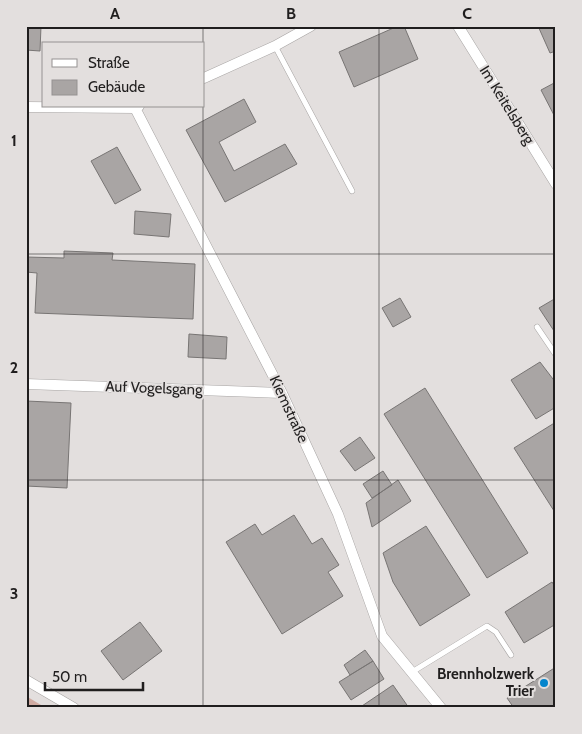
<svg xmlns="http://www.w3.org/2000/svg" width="582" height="734" viewBox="0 0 582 734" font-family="Cabin,sans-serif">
	<rect width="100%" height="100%" fill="#e3dfde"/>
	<!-- green -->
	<path fill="#d0aba2" d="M 26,696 L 46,708 L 26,708 Z"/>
	<!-- building -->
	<path fill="#a9a5a4" stroke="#787574" d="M 26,26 L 41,26 L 40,51 L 26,50 Z
		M 398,26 L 404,26 L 418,59 L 354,87 L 339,52 Z
		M 538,26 L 556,26 L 556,51 L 550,53 Z
		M 556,82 L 556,119 L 541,90 Z
		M 244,99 L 256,122 L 219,142 L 234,171 L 285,144 L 297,164 L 225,202 L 186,130 Z
		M 117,147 L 141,190 L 115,204 L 91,161 Z
		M 135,211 L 171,214 L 169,237 L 134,234 Z
		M 64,251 L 113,253 L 112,260 L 195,264 L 193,319 L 35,313 L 37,273 L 26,272 L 26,257 L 64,258 Z
		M 400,298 L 411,317 L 393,327 L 382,308 Z
		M 556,298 L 556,334 L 539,308 Z
		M 189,334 L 227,337 L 226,359 L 188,357 Z
		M 540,362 L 556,383 L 556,407 L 536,419 L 511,380 Z
		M 425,388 L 528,553 L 487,578 L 384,414 Z
		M 26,401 L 71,403 L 67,488 L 26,486 Z
		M 556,422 L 556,514 L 514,448 Z
		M 360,437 L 375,458 L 355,471 L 340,451 Z
		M 383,471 L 392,485 L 372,498 L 363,484 Z
		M 398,480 L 411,501 L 372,527 L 366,503 Z
		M 294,515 L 312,544 L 322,538 L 339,565 L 328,572 L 343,596 L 282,634 L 226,542 L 255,524 L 262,535 Z
		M 426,526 L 470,595 L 420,626 L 393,582 L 383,553 Z
		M 552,582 L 556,588 L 556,624 L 524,643 L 505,612 Z
		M 140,622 L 162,651 L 123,680 L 101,651 Z
		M 365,650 L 373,661 L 350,675 L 344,665 Z
		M 373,661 L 384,679 L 351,700 L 339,682 Z
		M 556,667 L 556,708 L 514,708 L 507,698 Z
		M 393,685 L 409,708 L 359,708 Z"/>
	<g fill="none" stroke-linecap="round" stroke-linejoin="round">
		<!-- service casing -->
		<g stroke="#a7a4a3" stroke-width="6">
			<path id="service" d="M 275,46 L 352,191
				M 537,327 L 556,355
				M 412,672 L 487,626 L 496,632 L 511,655"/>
		</g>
		<!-- minor casing -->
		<g stroke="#a7a4a3" stroke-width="11">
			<path id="minor" d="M 458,26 L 556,184
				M 204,78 L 275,46 L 311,26
				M 26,107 L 135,108 L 139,106
				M 135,108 L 282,393 L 338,514 L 382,636 L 441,708
				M 26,384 L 282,393
				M 26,680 L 74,708"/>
		</g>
		<!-- service -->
		<use href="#service" stroke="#fff" stroke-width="5"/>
		<!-- minor -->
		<use href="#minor" stroke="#fff" stroke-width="10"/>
	</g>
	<!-- grid -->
	<path fill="none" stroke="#201e1e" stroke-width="1" stroke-opacity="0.55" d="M 203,26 L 203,44M 379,26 L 379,708M 203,106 L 203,708M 26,254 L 556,254M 26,480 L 556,480"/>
	<!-- markers -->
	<circle fill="#0585cc" stroke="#e3dfde" stroke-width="2" cx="544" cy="683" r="5"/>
	<g text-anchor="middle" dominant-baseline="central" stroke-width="4" stroke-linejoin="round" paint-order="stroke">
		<!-- street labels -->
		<g font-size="15" fill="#201e1e" stroke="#e3dfde">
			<text transform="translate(507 105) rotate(58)">Im Keitelsberg</text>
			<text transform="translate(154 388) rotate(2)">Auf Vogelsgang</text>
			<text transform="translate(289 409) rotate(65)">Kiemstraße</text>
		</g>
		<!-- poi labels -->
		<g font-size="15" font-weight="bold" fill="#201e1e" stroke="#e3dfde" text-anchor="end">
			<text x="534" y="674">Brennholzwerk<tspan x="534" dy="17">Trier</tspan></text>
		</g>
	</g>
	<!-- border -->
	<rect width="582" height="734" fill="none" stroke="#e3dfde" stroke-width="55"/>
	<!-- legend -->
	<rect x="42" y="42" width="162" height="65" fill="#e3dfde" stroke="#959291"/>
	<rect x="52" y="59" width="25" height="8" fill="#ffffff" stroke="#959291"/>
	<text x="88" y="68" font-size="15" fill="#201e1e">Straße</text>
	<rect x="52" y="80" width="25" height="15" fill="#a9a5a4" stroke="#959291"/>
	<text x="88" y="92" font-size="15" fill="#201e1e">Gebäude</text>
	<!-- scale -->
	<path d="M45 682v8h98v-8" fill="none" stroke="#201e1e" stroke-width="2.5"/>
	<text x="52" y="682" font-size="15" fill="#201e1e" stroke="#e3dfde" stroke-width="4" paint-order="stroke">50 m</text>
	<rect x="28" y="28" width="526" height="678" fill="none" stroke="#201e1e" stroke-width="2"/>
	<g font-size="16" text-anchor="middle" font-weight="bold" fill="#201e1e">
		<text x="115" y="19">A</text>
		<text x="291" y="19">B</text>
		<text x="467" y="19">C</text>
		<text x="14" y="146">1</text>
		<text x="14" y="373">2</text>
		<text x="14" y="599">3</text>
	</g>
</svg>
